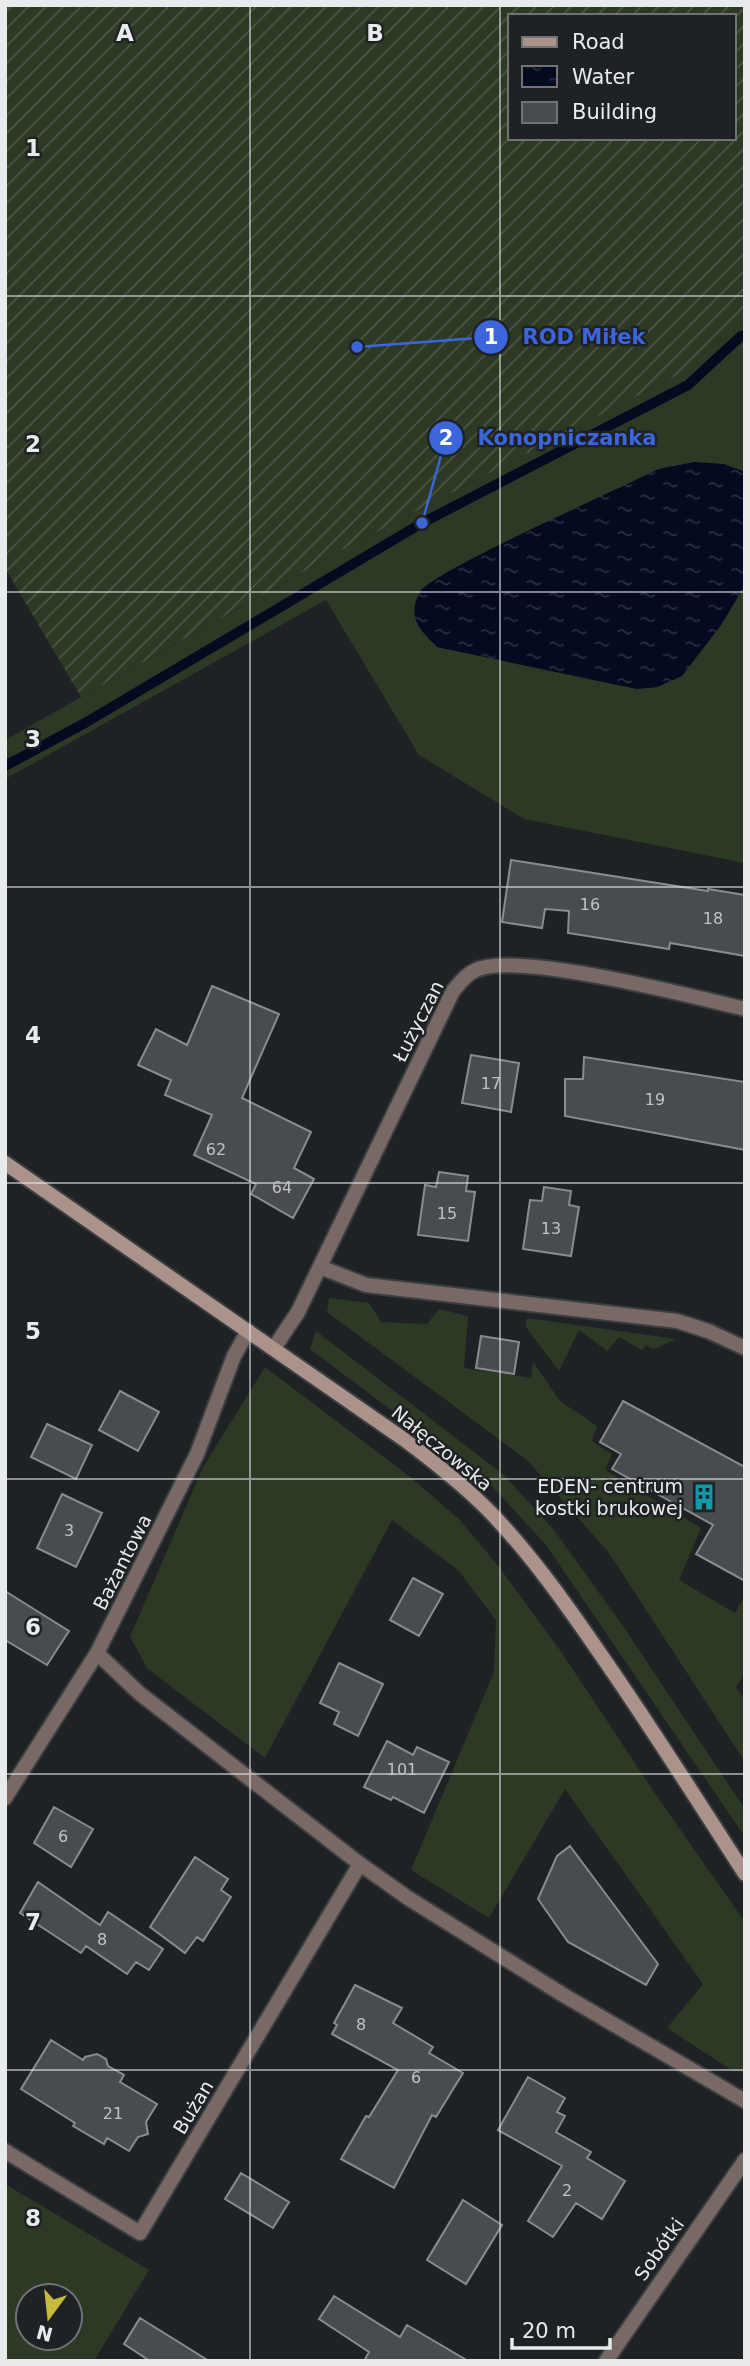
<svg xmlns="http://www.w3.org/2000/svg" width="750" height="2366" viewBox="0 0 750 2366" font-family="'DejaVu Sans',sans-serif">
	<defs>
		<pattern id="garden-furrows" width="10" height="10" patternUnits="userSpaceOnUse" patternTransform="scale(1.75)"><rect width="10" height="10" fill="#2c3924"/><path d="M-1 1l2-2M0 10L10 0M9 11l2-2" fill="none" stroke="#4b5644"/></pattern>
		<pattern id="water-ripples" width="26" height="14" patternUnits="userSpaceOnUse" patternTransform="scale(1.75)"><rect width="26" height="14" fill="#040b20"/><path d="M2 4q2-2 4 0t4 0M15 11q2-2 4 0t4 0" fill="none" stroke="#292f41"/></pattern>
	</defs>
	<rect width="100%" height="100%" fill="#1f2224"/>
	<!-- grass -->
	<path fill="#2c3924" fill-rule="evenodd" d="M 745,320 L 745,472 C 713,459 692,463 659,469 L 454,568 L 421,589 L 437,647 L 637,689 L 657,687 L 682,676 L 721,625 L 745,585 L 745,863 L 524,819 L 419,755 L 326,600 L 5,779 L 5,740 L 340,551 L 681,373 L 736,322 Z
		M 329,1298 L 369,1303 L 381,1322 L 427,1324 L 439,1309 L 468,1316 L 464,1368 L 531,1378 L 533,1362 L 560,1401 L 597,1426 L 592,1441 L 612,1454 L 605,1470 L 701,1528 L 679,1580 L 735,1613 L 745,1596 L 745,1673 L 736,1687 L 745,1700 L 745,1762 L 609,1553 L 527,1460 L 327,1312 Z
		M 527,1318 L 676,1339 L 654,1349 L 646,1345 L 642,1350 L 619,1337 L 607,1351 L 579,1330 L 559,1371 L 525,1326 Z
		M 316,1331 L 504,1475 L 554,1530 L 625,1629 L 745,1809 L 745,1837 L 546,1545 L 491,1485 L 310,1349 Z
		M 265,1367 L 409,1476 L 460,1520 L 499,1567 L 562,1653 L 658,1798 L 745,1922 L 745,2072 L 733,2071 L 667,2028 L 703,1984 L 565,1789 L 489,1918 L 411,1870 L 494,1672 L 496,1620 L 458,1570 L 392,1520 L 265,1758 L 148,1669 L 130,1637 L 203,1467 Z
		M 5,2184 L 149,2270 L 94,2361 L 5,2361 ZM 28,2296 L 70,2296 L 70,2338 L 28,2338 Z"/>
	<!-- garden -->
	<path fill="url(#garden-furrows)" fill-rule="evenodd" d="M 5,5 L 745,5 L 745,320 L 736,322 L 681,373 L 340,551 L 81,697 L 5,568 ZM 510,16 L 734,16 L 734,138 L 510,138 Z"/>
	<!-- water -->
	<path fill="url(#water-ripples)" d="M 694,462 L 724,464 L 745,472 L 745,585 L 721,625 L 682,676 L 657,687 L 637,689 L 437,647 C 420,630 406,617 420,592 C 431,572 625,486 659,469 Z"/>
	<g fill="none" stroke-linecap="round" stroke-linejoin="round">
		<!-- stream -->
		<path stroke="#040b20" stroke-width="10" d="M 5,766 L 85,723 L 422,523 L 688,385 L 741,336 L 745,335"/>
	</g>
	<!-- building -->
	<path fill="#494c4f" stroke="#898c8f" stroke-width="2" d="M 511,860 L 708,891 L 708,889 L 745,895 L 745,956 L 670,943 L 669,949 L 568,933 L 569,911 L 545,909 L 542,928 L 502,922 Z
		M 212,986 L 279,1014 L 242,1098 L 311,1132 L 294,1168 L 314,1179 L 293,1218 L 251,1194 L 256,1184 L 194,1155 L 212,1115 L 165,1095 L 171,1080 L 138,1065 L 156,1029 L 187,1045 Z
		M 471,1055 L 519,1063 L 511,1112 L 462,1103 Z
		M 584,1057 L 745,1082 L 745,1150 L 565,1116 L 565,1079 L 583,1079 Z
		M 439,1172 L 468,1176 L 466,1191 L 475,1192 L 468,1241 L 418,1235 L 425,1185 L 436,1187 Z
		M 544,1187 L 571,1191 L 569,1205 L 579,1207 L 571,1256 L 523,1249 L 530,1200 L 542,1201 Z
		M 481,1336 L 519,1342 L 514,1374 L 476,1368 Z
		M 120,1391 L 159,1412 L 138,1451 L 99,1430 Z
		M 623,1401 L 745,1467 L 745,1581 L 696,1554 L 713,1525 L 612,1469 L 621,1454 L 600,1442 Z
		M 47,1424 L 92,1445 L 76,1479 L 31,1457 Z
		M 62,1494 L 102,1513 L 76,1567 L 37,1548 Z
		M 413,1578 L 443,1594 L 419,1636 L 390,1620 Z
		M 5,1591 L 69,1631 L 47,1665 L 5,1640 Z
		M 339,1663 L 383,1684 L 358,1736 L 334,1724 L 339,1712 L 320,1703 Z
		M 387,1741 L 413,1755 L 417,1747 L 449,1762 L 424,1813 L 393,1797 L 391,1800 L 364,1787 Z
		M 54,1807 L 93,1829 L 71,1867 L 34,1843 Z
		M 570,1846 L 658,1964 L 646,1985 L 568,1942 L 538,1899 L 557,1856 Z
		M 195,1857 L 228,1879 L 221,1890 L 231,1897 L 203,1941 L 197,1937 L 185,1953 L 150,1927 Z
		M 38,1882 L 100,1925 L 108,1912 L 163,1949 L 149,1970 L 136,1962 L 127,1974 L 86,1946 L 81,1953 L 20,1913 Z
		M 355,1985 L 402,2008 L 393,2023 L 433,2047 L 429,2053 L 463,2073 L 436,2117 L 432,2115 L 394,2188 L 341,2159 L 366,2116 L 369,2117 L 398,2070 L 332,2034 L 337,2025 L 334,2023 Z
		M 51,2040 L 83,2060 L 85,2057 L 97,2054 L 106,2059 L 108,2066 L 124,2075 L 120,2082 L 157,2104 L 146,2122 L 148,2134 L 138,2137 L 129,2151 L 107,2138 L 104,2144 L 73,2126 L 75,2123 L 21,2089 Z
		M 528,2077 L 565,2098 L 557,2112 L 565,2116 L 556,2132 L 591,2152 L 587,2158 L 625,2181 L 602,2219 L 576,2203 L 553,2237 L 528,2221 L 562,2166 L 498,2130 Z
		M 241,2173 L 289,2202 L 273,2228 L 225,2199 Z
		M 463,2200 L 502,2225 L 466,2284 L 427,2260 Z
		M 334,2296 L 400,2337 L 407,2325 L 468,2361 L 364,2361 L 369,2352 L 319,2319 Z
		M 140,2318 L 209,2361 L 150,2361 L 124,2344 Z"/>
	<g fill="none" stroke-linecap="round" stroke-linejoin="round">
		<!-- street casing -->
		<g stroke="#3b3e40" stroke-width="18">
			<path id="street" d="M 320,1267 L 366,1285 L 677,1321 L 708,1331 L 745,1348
				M 274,1348 L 298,1312 L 453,991 C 460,983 466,974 476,970 C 517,951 695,997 745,1009
				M 97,1653 L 139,1693 L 360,1864 L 408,1898 L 565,1996 L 745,2101
				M 5,1798 L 97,1653 L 197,1454 L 234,1356 L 248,1331
				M 5,2151 L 140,2233 L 360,1864
				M 606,2361 L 745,2160"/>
		</g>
		<!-- secondary casing -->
		<g stroke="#3b3e40" stroke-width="18">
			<path id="secondary" d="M 5,1163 L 402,1438 C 433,1461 465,1486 492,1514 C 532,1556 566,1604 599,1652 C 650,1725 697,1800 745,1874"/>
		</g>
		<!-- street -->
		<use href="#street" stroke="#796965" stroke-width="14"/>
		<!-- secondary -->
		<use href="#secondary" stroke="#ab938c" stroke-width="14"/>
	</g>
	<!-- grid -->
	<path fill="none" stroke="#e9eaec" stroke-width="2" stroke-opacity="0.55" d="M 250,5 L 250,2361M 500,5 L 500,2361M 5,296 L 745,296M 5,592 L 745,592M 5,887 L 745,887M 5,1183 L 745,1183M 5,1479 L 745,1479M 5,1774 L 745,1774M 5,2070 L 745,2070"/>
	<!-- icons -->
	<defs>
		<g id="building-bare" transform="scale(2.1)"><path d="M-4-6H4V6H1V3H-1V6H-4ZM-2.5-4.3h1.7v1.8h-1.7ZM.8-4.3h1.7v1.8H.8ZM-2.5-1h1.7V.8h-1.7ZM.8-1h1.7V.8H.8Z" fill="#0f9aa8" stroke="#1f2224" stroke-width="2.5" paint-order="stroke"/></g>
	</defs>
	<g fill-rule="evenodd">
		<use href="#building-bare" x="704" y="1497"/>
	</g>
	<g text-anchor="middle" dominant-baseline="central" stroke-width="5" stroke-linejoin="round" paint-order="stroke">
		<!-- number labels -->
		<g font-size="16" fill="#c1c2c5">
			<text x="590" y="904">16</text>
			<text x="713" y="918">18</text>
			<text x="491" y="1083">17</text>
			<text x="655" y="1099">19</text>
			<text x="216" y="1149">62</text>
			<text x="282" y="1187">64</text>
			<text x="447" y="1213">15</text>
			<text x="551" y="1228">13</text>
			<text x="69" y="1530">3</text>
			<text x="402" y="1769">101</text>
			<text x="63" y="1836">6</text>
			<text x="102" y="1939">8</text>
			<text x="361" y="2024">8</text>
			<text x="416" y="2077">6</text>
			<text x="113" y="2113">21</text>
			<text x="567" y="2190">2</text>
		</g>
		<!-- street labels -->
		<g font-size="19" fill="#e9eaec" stroke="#1f2224">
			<text transform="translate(418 1021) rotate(-63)">Łużyczan</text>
			<text transform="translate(442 1448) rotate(39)">Nałęczowska</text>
			<text transform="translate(122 1562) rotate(-63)">Bażantowa</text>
			<text transform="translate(193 2107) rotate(-59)">Bużan</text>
			<text transform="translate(659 2249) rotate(-55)">Sobótki</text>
		</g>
		<!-- poi labels -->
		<g font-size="19" fill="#e9eaec" stroke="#1f2224" text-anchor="end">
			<text x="683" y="1486">EDEN- centrum<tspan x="683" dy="22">kostki brukowej</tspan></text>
		</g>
	</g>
	<g font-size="23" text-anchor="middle" font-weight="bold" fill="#e9eaec" stroke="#1f2224" stroke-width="5" stroke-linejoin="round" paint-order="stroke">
		<text x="125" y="41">A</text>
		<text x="375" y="41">B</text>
		<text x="33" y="156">1</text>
		<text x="33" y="452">2</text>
		<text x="33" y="747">3</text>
		<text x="33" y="1043">4</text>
		<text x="33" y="1339">5</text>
		<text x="33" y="1635">6</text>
		<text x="33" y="1930">7</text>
		<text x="33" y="2226">8</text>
	</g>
	<!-- callouts -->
	<path fill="none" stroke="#3c65db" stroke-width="2.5" d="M357 347L491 337M422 523L446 438"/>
	<g fill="#3c65db" stroke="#1f2224" stroke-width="2.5">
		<circle cx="357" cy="347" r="7"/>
		<circle cx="422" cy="523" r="7"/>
		<circle cx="491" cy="337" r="18"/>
		<circle cx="446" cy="438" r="18"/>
	</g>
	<g font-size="21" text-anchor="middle" font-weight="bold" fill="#fff">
		<text x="491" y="344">1</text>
		<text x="446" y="445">2</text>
	</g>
	<g font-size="21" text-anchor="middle" font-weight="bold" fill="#3c65db" stroke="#1f2224" stroke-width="5" stroke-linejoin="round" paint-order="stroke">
		<text x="584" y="344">ROD Miłek</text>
		<text x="567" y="445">Konopniczanka</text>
	</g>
	<!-- border -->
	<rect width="750" height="2366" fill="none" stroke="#e9eaec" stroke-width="14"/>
	<!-- legend -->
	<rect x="508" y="14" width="228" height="126" fill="#1f2224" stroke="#707274" stroke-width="2"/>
	<rect x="522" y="37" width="35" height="10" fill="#ab938c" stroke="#707274" stroke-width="2"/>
	<text x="572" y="49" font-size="21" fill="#e9eaec">Road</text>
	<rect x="522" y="66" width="35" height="21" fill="url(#water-ripples)" stroke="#707274" stroke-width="2"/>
	<text x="572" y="84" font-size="21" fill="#e9eaec">Water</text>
	<rect x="522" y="102" width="35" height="21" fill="#494c4f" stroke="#707274" stroke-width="2"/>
	<text x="572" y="119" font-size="21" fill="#e9eaec">Building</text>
	<!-- north arrow -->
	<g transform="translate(49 2317) rotate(195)"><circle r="33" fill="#1f2224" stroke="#707274" stroke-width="2"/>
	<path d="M0-5L12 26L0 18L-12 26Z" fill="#c8bb3b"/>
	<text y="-10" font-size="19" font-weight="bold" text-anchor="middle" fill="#e9eaec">N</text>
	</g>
	<!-- scale -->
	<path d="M512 2338v10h98v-10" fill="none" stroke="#e9eaec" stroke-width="3.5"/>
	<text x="522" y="2338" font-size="21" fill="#e9eaec" stroke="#1f2224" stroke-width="5" paint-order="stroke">20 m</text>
</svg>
